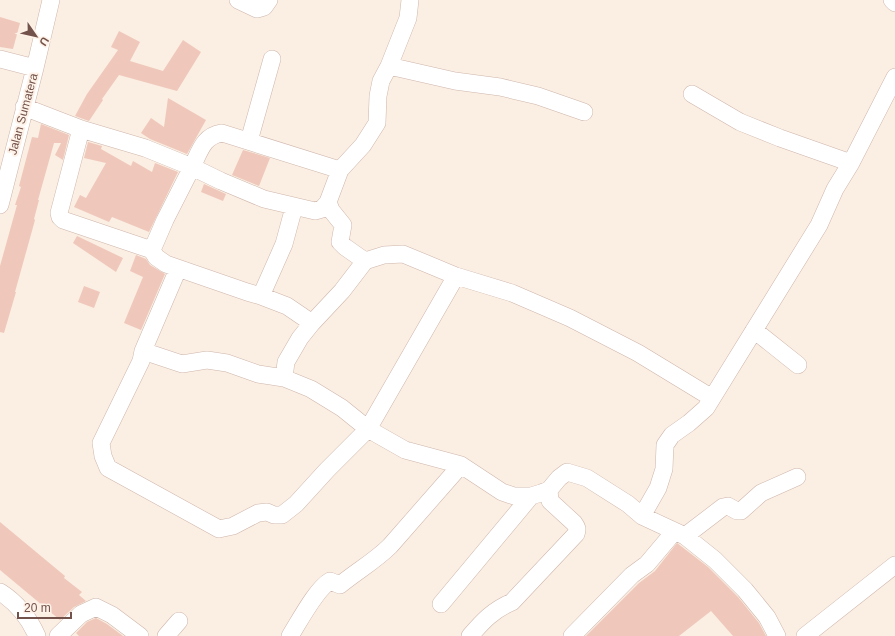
<svg xmlns="http://www.w3.org/2000/svg" width="895" height="636" viewBox="0 0 895 636" font-family="Arial,sans-serif">
	<rect width="100%" height="100%" fill="#fbeee2"/>
	<!-- building -->
	<path fill="#efc8bb" d="M 0,17 L 20,23 L 13,49 L 0,47 Z
		M 119,31 L 140,42 L 130,61 L 163,71 L 183,40 L 201,52 L 177,91 L 119,75 L 102,99 L 103,100 L 89,121 L 75,116 L 87,94 L 118,50 L 111,47 Z
		M 168,98 L 206,120 L 187,154 L 150,139 L 141,133 L 151,118 L 164,127 Z
		M 41,124 L 69,135 L 63,160 L 55,155 L 61,143 L 54,143 L 38,200 L 39,200 L 34,219 L 35,220 L 15,292 L 16,292 L 4,333 L 0,332 L 0,266 L 17,205 L 15,205 L 21,187 L 19,186 L 32,137 L 38,138 Z
		M 88,142 L 102,146 L 101,149 L 131,166 L 133,161 L 152,172 L 155,163 L 178,172 L 149,232 L 112,217 L 109,222 L 74,207 L 80,195 L 86,198 L 106,163 L 84,158 Z
		M 243,150 L 270,158 L 259,186 L 232,175 Z
		M 204,184 L 226,194 L 223,201 L 201,192 Z
		M 77,236 L 123,258 L 116,272 L 73,243 Z
		M 136,255 L 146,259 L 150,265 L 165,274 L 141,330 L 124,323 L 143,277 L 130,271 Z
		M 84,286 L 100,292 L 94,308 L 78,302 Z
		M 0,522 L 65,576 L 64,578 L 82,592 L 79,595 L 86,601 L 74,607 L 60,620 L 0,570 Z
		M 677,543 L 708,567 L 738,597 L 759,623 L 766,636 L 733,636 L 711,611 L 679,636 L 586,636 L 639,583 L 655,571 Z
		M 96,618 L 107,624 L 123,636 L 79,636 L 76,633 L 87,622 Z"/>
	<g fill="none" stroke-linecap="round" stroke-linejoin="round">
		<!-- street casing -->
		<g stroke="#ceb6ac" stroke-width="18">
			<path id="street" d="M 238,0 L 257,9 L 264,7 L 269,0
				M 410,0 L 408,18 L 389,66 L 455,81 L 500,87 L 538,96 L 584,112
				M 892,0 L 895,3
				M 0,59 L 35,68
				M 692,94 L 740,122 L 780,138 L 851,163
				M 24,107 L 81,129 L 145,148 L 192,167 L 165,220 L 152,250 L 156,257 L 166,264 L 247,292 L 261,296 L 287,306 L 312,323 L 300,338 L 286,362 L 284,378 L 311,389 L 342,408 L 368,429 L 405,450 L 461,465 L 502,492 L 514,496 L 531,496 L 541,493 L 549,490 L 559,478 L 567,472 L 587,478 L 628,504 L 642,516 L 685,536 L 715,560 L 745,590 L 767,617 L 777,636
				M 81,129 L 59,213 L 60,217 L 63,220 L 152,250
				M 249,141 L 272,59
				M 340,170 L 222,133 C 203,136 200,151 192,167 L 221,181 L 264,199 L 315,211 L 322,209 L 328,202 L 340,170 L 363,145 L 377,123 L 378,96 L 381,81 L 389,66
				M 328,202 L 331,210 L 343,225 L 340,242 L 345,247 L 365,261
				M 0,205 L 35,68 L 51,0
				M 178,269 L 143,351 L 141,361 L 101,443 L 103,456 L 108,468 L 219,529 L 233,526 L 258,513 L 267,512 L 274,515 L 282,515 L 296,504 L 327,470 L 368,429 L 456,276
				M 261,296 L 284,244 L 294,207
				M 312,323 L 342,291 L 365,261 L 384,255 L 403,254 L 456,276 L 512,293 L 570,318 L 638,353 L 712,398
				M 754,330 L 798,365
				M 143,351 L 182,364 L 207,360 L 227,363 L 258,374 L 284,378
				M 642,516 L 658,488 L 664,469 L 665,445 L 672,435 L 689,423 L 706,408 L 727,374 L 819,225 L 835,189 L 851,163 L 895,77
				M 685,536 L 723,507 L 728,506 L 737,511 L 741,511 L 761,493 L 797,477
				M 0,592 C 16,602 29,618 37,636
				M 441,604 L 531,496
				M 58,636 L 81,614 L 96,607 L 112,615 L 140,636
				M 166,636 L 179,621
				M 290,636 C 299,622 316,589 330,581 L 340,585 C 357,571 375,561 390,546 L 461,465
				M 470,636 C 483,621 493,610 512,602 L 576,534 C 578,529 577,527 574,523 L 550,501 L 549,490
				M 572,636 L 632,575 L 647,564 L 674,532
				M 805,636 L 895,565"/>
		</g>
		<!-- street -->
		<use href="#street" stroke="#fff" stroke-width="17"/>
	</g>
	<g text-anchor="middle" dominant-baseline="central" stroke-width="4" stroke-linejoin="round" paint-order="stroke">
		<!-- street labels -->
		<g font-size="12" fill="#72524a" stroke="#fef2e8">
			<text transform="translate(23 114) rotate(-75)">Jalan Sumatera</text>
		</g>
	</g>
	<!-- north arrow -->
	<g transform="translate(36 36) rotate(124)" stroke="#fef2e8" stroke-width="3" paint-order="stroke">
	<path d="M0-3L7 15L0 10L-7 15Z" fill="#72524a"/>
	<text y="-6" font-size="11" font-weight="bold" text-anchor="middle" fill="#72524a">U</text>
	</g>
	<!-- scale -->
	<path d="M18 612v6h53v-6" fill="none" stroke="#72524a" stroke-width="2"/>
	<text x="24" y="612" font-size="12" fill="#72524a" stroke="#fef2e8" stroke-width="3" paint-order="stroke">20 m</text>
</svg>
